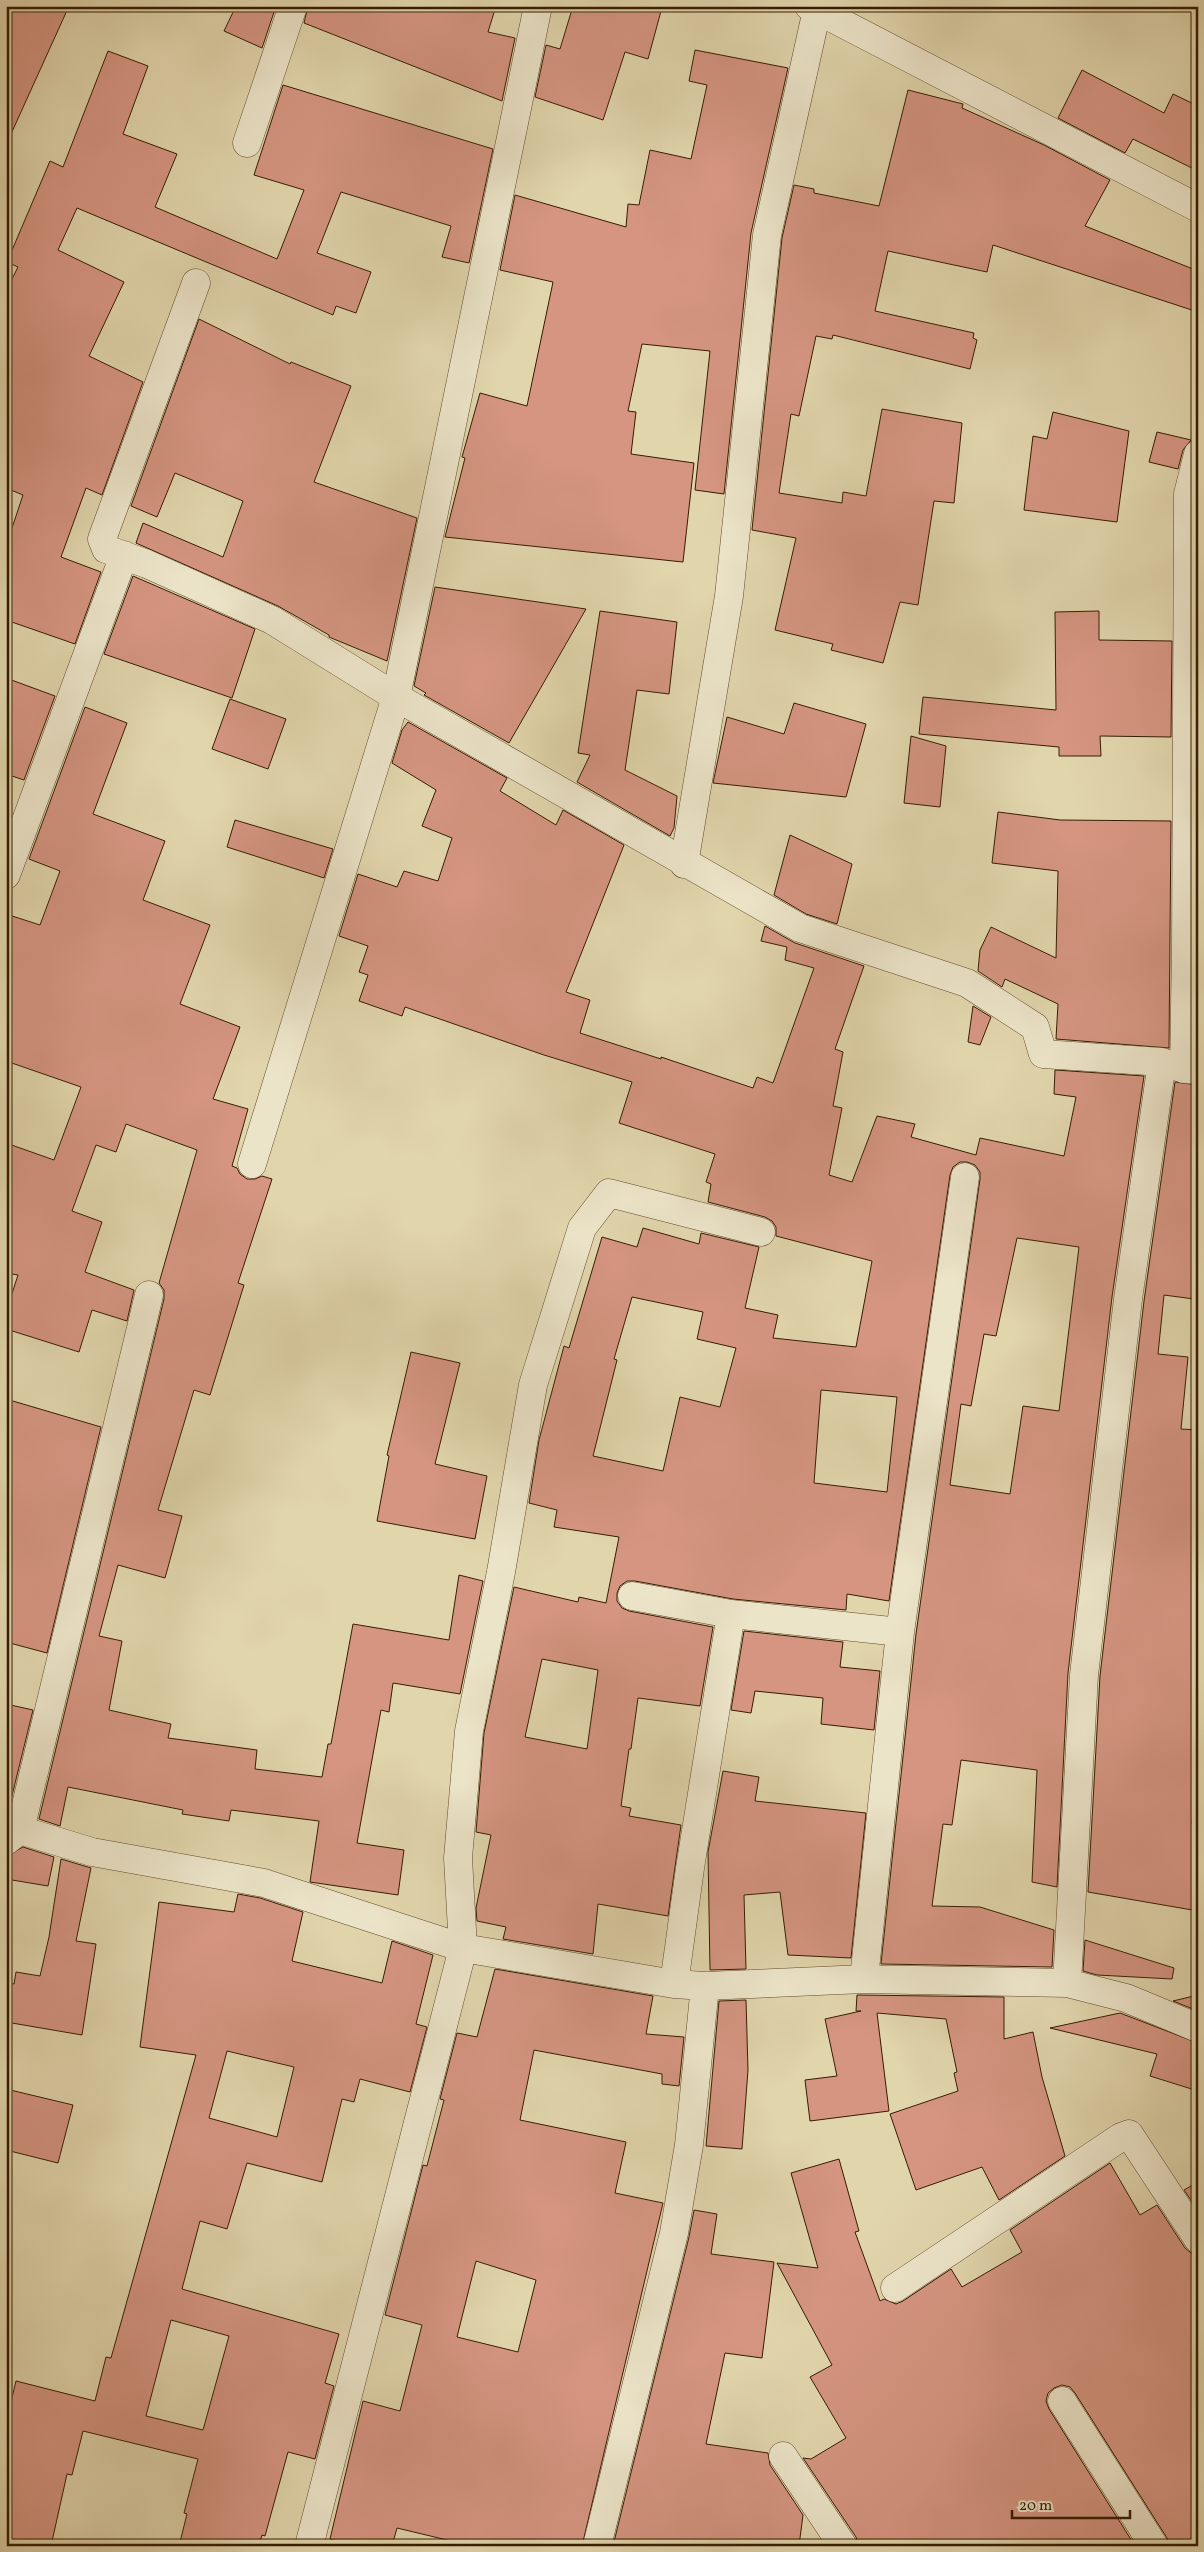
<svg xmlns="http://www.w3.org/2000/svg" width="1204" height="2552" viewBox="0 0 1204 2552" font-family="Vollkorn,serif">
	<rect width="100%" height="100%" fill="#e1d5ac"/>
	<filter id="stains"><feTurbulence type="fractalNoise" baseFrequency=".004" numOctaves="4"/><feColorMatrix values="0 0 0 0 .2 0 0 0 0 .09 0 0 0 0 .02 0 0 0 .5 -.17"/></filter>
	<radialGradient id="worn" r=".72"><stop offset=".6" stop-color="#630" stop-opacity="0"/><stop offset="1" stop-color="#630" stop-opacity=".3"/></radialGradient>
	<!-- building -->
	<path fill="#d59581" stroke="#371c02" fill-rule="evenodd" d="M 6,6 L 69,6 L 6,145 Z
		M 236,6 L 276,6 L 262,48 L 224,31 Z
		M 308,6 L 496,6 L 488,32 L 515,38 L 502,101 L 304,23 Z
		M 573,6 L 644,6 L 661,11 L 648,59 L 625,52 L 603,120 L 535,97 L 546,45 L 560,49 Z
		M 695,50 L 788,68 L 751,233 L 724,494 L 695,490 L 710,351 L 642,344 L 628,411 L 636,412 L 631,454 L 694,463 L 683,562 L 445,537 L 465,458 L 462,457 L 480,393 L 527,406 L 553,282 L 500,270 L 515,195 L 626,227 L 628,204 L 639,205 L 650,150 L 691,159 L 707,85 L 689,81 Z
		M 108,51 L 148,66 L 123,134 L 177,154 L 155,207 L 277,259 L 304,190 L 254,175 L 283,85 L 493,149 L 469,263 L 442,257 L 451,226 L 341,192 L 317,253 L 371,272 L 356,313 L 336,306 L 333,315 L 77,208 L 58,250 L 124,282 L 89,356 L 143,382 L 102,495 L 86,488 L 61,557 L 101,572 L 75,644 L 6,620 L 6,546 L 23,495 L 6,488 L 6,291 L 18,267 L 7,262 L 50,161 L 63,167 Z
		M 1082,70 L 1164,113 L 1173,94 L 1198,106 L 1198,171 L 1133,139 L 1125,153 L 1058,118 Z
		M 908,90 L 963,104 L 962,108 L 1044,145 L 1110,180 L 1085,226 L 1198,271 L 1198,312 L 993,245 L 987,272 L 888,251 L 875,311 L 974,333 L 973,338 L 977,340 L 970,369 L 833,335 L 832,339 L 816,336 L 799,416 L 791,414 L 779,493 L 842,503 L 843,492 L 866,496 L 882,409 L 962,423 L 954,503 L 934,501 L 918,605 L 900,602 L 883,663 L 831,650 L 833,644 L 775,630 L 796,538 L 752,530 L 782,238 L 794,185 L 814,189 L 814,193 L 879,206 Z
		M 199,319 L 290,364 L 291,362 L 351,386 L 314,482 L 417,518 L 387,661 L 329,637 L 329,635 L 278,606 L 136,543 L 143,523 L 223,557 L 243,501 L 175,473 L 157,517 L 131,506 Z
		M 1053,412 L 1129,431 L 1117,522 L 1024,510 L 1033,436 L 1047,439 Z
		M 1157,432 L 1191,440 L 1183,450 L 1178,469 L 1149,462 Z
		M 133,576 L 255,629 L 232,698 L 104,654 Z
		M 435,587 L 586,609 L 509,743 L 424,695 L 426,693 L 414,686 Z
		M 600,611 L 677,622 L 669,694 L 637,690 L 625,770 L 677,796 L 674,828 L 670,836 L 577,782 L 590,755 L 578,753 Z
		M 1099,611 L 1099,640 L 1172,641 L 1171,737 L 1100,736 L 1101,756 L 1059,756 L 1059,747 L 919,734 L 923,697 L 1056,710 L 1055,612 Z
		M 6,678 L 55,696 L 24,780 L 6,774 Z
		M 230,699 L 286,719 L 268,769 L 212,749 Z
		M 794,703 L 866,724 L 846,797 L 713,783 L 727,717 L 784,734 Z
		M 85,707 L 127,723 L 93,814 L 165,841 L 143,900 L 210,925 L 180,1004 L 240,1027 L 213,1099 L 248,1109 L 232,1166 L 237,1168 L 240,1174 L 247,1179 L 255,1179 L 262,1176 L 272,1179 L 238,1283 L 244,1285 L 210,1395 L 194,1390 L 158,1510 L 182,1516 L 165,1578 L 118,1565 L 99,1636 L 122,1641 L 109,1710 L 171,1724 L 168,1738 L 257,1750 L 255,1769 L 322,1777 L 328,1744 L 331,1744 L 353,1624 L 449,1640 L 459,1575 L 483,1581 L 460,1694 L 393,1683 L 389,1712 L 381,1710 L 357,1843 L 404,1850 L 398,1895 L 310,1882 L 319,1821 L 231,1810 L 229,1821 L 182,1814 L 183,1810 L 68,1787 L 60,1826 L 39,1819 L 164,1299 L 164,1290 L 159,1283 L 197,1150 L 126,1124 L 116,1152 L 96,1145 L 72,1211 L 102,1222 L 85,1272 L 134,1290 L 127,1321 L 92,1310 L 79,1352 L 6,1329 L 6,1312 L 18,1275 L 6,1273 L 6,1143 L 54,1160 L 81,1087 L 6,1061 L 6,914 L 40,925 L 60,871 L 29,859 Z
		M 408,722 L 507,778 L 500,791 L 556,825 L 563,810 L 624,845 L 566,992 L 590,1000 L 580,1033 L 661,1059 L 661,1057 L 753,1088 L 757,1077 L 773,1083 L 814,968 L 785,960 L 787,947 L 761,941 L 765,926 L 795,943 L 864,966 L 835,1049 L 843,1052 L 833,1106 L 842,1108 L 829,1175 L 852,1182 L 877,1116 L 915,1124 L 911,1137 L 976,1155 L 980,1138 L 1064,1156 L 1076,1097 L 1054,1094 L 1055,1070 L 1144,1076 L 1112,1297 L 1068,1673 L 1057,1887 L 1032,1882 L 1037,1770 L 961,1760 L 952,1825 L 943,1824 L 932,1906 L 980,1907 L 1054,1930 L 1052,1967 L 881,1964 L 916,1634 L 980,1179 L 980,1172 L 975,1165 L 967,1162 L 960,1162 L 953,1167 L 950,1175 L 889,1601 L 847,1594 L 846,1610 L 733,1599 L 635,1581 L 627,1581 L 620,1586 L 617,1593 L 617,1601 L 622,1608 L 629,1611 L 713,1627 L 700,1706 L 638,1698 L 631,1749 L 629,1749 L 621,1806 L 631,1808 L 629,1816 L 681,1825 L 668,1916 L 598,1904 L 593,1954 L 503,1939 L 506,1927 L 477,1921 L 476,1908 L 491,1835 L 476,1832 L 484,1733 L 514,1587 L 578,1602 L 579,1597 L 606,1603 L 619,1537 L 554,1527 L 557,1510 L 529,1503 L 539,1440 L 564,1346 L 569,1348 L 602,1237 L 637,1247 L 643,1228 L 699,1244 L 701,1233 L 759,1247 L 745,1308 L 778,1315 L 773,1338 L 856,1347 L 872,1261 L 776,1236 L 776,1227 L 772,1221 L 765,1217 L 708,1202 L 711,1184 L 706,1182 L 715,1154 L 619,1123 L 632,1082 L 544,1055 L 405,1007 L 402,1016 L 359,1001 L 368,975 L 359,972 L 368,946 L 339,936 L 358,874 L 397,887 L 404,871 L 438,881 L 452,838 L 422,826 L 436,790 L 392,763 L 402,730 ZM 1017,1238 L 1079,1247 L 1059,1411 L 1023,1406 L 1010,1494 L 950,1485 L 961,1404 L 971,1406 L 984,1334 L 996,1336 ZM 632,1297 L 703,1312 L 697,1339 L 736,1348 L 720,1407 L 680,1397 L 663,1471 L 593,1456 L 617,1360 L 614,1359 ZM 821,1390 L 897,1397 L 887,1492 L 814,1483 ZM 542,1659 L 598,1670 L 587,1749 L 525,1737 Z
		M 911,736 L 946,746 L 940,807 L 904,803 Z
		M 998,812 L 1060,820 L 1171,821 L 1169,1048 L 1056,1039 L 1058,1004 L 1005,979 L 1002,987 L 978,971 L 980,950 L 991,927 L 1056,958 L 1058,871 L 992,863 Z
		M 235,820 L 333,849 L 324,878 L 227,847 Z
		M 790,835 L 852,864 L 837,924 L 806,914 L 774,895 Z
		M 973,1006 L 991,1017 L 980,1045 L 968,1042 Z
		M 1175,1082 L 1198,1085 L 1198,1268 L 1194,1299 L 1164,1295 L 1158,1354 L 1188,1357 L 1181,1429 L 1198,1430 L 1198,1739 L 1192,1824 L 1198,1824 L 1198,1911 L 1088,1892 L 1100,1676 L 1144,1301 Z
		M 411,1352 L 460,1363 L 435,1464 L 487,1476 L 475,1539 L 377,1521 L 389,1456 L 387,1455 Z
		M 6,1399 L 101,1427 L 47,1653 L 6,1642 Z
		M 744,1631 L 843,1642 L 840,1667 L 880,1671 L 874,1730 L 821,1724 L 823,1698 L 755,1691 L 751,1713 L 731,1710 Z
		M 6,1704 L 33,1710 L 6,1820 Z
		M 723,1771 L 759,1777 L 755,1801 L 866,1813 L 851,1958 L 788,1955 L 780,1892 L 744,1895 L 746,1969 L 710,1970 L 708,1852 Z
		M 23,1847 L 54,1857 L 48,1886 L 6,1879 L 6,1856 Z
		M 61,1859 L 91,1868 L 76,1941 L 96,1944 L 82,2035 L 6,2022 L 6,1982 L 14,1984 L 16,1972 L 40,1976 L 49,1937 Z
		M 238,1894 L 260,1898 L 303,1912 L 292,1961 L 382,1983 L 392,1941 L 433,1955 L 416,2024 L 427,2027 L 410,2092 L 360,2079 L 354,2102 L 342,2099 L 322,2182 L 247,2163 L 227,2229 L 200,2221 L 182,2289 L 339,2334 L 325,2383 L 334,2386 L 315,2459 L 288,2452 L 265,2536 L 262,2535 L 259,2546 L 179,2546 L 187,2514 L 184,2513 L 198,2459 L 83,2431 L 72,2475 L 67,2474 L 51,2546 L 6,2546 L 6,2423 L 16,2381 L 95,2401 L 106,2357 L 111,2358 L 196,2055 L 140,2047 L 159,1902 L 234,1912 ZM 227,2051 L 294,2067 L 277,2137 L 209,2118 ZM 171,2320 L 229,2336 L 203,2430 L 146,2416 Z
		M 1085,1940 L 1174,1968 L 1172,1979 L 1097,1975 L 1083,1971 Z
		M 495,1969 L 653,1996 L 646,2034 L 684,2037 L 679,2086 L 662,2084 L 662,2074 L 534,2050 L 520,2120 L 626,2142 L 615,2193 L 663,2203 L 582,2546 L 472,2546 L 397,2528 L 392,2546 L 357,2546 L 330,2539 L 363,2401 L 400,2411 L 422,2325 L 385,2315 L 423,2165 L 427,2166 L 444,2100 L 440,2099 L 457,2033 L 477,2037 ZM 476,2261 L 536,2280 L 518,2352 L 457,2337 Z
		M 857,1995 L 1004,1997 L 1004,2039 L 1033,2032 L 1042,2077 L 1065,2156 L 999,2200 L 982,2167 L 916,2190 L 890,2114 L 958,2091 L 954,2073 L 957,2072 L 946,2019 L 877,2013 L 889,2111 L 810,2121 L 805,2080 L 837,2076 L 825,2019 L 861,2011 L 856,2011 Z
		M 1198,1995 L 1198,2011 L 1173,2001 Z
		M 746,2000 L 748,2070 L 742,2149 L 706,2146 L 719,2001 Z
		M 1120,2013 L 1198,2043 L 1198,2091 L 1150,2076 L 1157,2054 L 1050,2028 Z
		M 6,2089 L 73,2105 L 58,2163 L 6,2150 Z
		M 839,2159 L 859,2231 L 855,2232 L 880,2301 L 884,2299 L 896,2304 L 903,2301 L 951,2269 L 962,2287 L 1022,2252 L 1010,2230 L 1110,2163 L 1140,2215 L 1157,2205 L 1185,2248 L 1191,2253 L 1198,2254 L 1198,2546 L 1170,2546 L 1167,2538 L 1075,2393 L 1070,2387 L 1062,2385 L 1054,2388 L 1048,2393 L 1046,2401 L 1049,2409 L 1135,2546 L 859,2546 L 856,2537 L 803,2458 L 811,2459 L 846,2438 L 810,2377 L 832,2365 L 777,2263 L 818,2268 L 791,2173 Z
		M 1198,2182 L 1198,2210 L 1184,2190 Z
		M 694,2210 L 717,2214 L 711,2254 L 774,2262 L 762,2358 L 725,2353 L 706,2444 L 768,2453 L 770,2465 L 803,2515 L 799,2546 L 613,2546 L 689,2237 Z"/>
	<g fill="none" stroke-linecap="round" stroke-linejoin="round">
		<!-- minor casing -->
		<g stroke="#624a2c" stroke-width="29">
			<path id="minor" d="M 809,6 L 1198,208
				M 247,143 L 293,6
				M 196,283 L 102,539 L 106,549 L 147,564 L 272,620 L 396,697 L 800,928 L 967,983 L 1035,1027 L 1043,1054 L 1162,1062 L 1184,1069 L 1198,1070
				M 684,864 L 729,596 L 767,235 L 817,10
				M 6,875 L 124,555
				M 1184,1069 L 1186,946 L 1188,494 L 1198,454
				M 252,1164 L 396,697 L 538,6
				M 632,1596 L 731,1614 L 900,1632
				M 20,1830 L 149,1295
				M 6,1841 L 20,1830 L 92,1852 L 264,1883 L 463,1948 L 674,1984 L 705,1986 L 864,1979 L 1067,1983 L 1126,1998 L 1198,2028
				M 864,1979 L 900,1632 L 965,1177
				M 1067,1983 L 1084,1675 L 1128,1299 L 1162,1062
				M 674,1984 L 690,1868 L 731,1614
				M 895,2288 L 1121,2137 L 1129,2134 L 1198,2239
				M 1062,2401 L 1154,2546
				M 783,2456 L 843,2546
				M 309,2546 L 463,1948 L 458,1858 L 469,1731 L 501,1572 L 533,1385 L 582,1228 L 609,1193 L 761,1232
				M 597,2546 L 674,2233 L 689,2145 L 705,1986"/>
		</g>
		<!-- minor -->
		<use href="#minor" stroke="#ece4c9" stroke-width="28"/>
	</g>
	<!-- margin -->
	<rect width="1204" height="2552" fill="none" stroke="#e1d5ac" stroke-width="25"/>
	<rect x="8" y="8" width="1189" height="2537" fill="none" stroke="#371c02" stroke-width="2.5"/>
	<rect x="12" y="12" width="1179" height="2527" fill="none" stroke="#371c02"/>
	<!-- scale -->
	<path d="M1012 2510v8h118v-8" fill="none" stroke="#371c02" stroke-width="2.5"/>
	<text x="1019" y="2510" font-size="15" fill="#371c02" stroke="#ece4c9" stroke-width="4" paint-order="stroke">20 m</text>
	<rect width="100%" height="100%" filter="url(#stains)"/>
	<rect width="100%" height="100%" fill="url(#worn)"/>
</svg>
